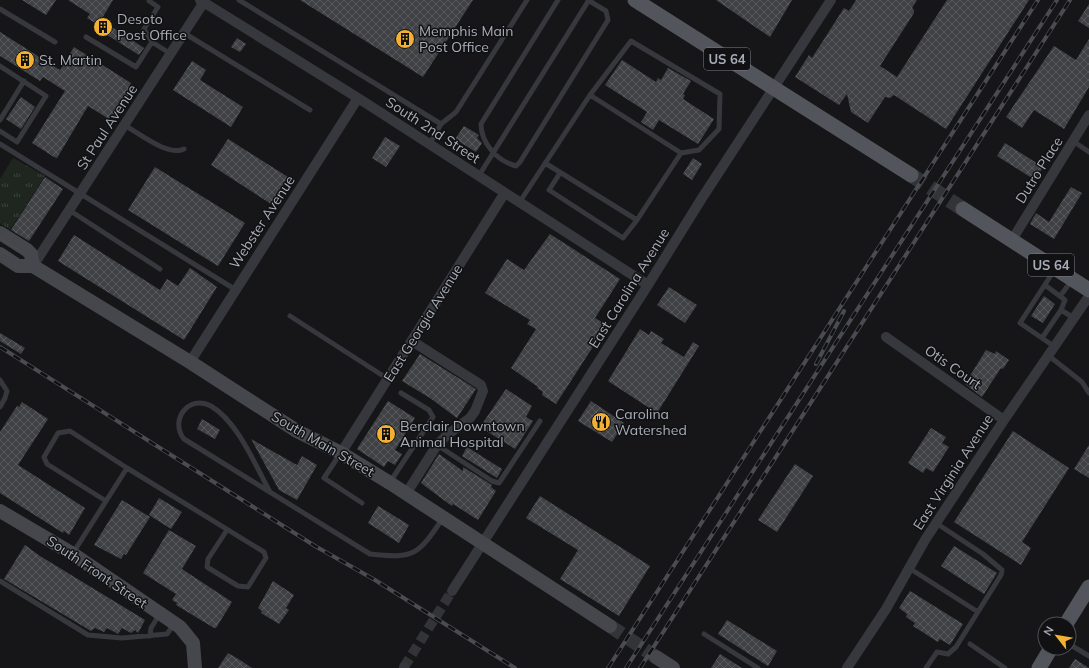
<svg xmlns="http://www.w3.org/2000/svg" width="1089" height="668" viewBox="0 0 1089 668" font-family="Mulish,sans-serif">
	<defs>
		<pattern id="grass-tufts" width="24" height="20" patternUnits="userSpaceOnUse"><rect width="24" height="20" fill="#1e261f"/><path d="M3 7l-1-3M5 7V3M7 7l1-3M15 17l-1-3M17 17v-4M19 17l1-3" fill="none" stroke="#3c433d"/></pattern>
		<pattern id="building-cross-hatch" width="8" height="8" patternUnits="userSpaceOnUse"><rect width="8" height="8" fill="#404145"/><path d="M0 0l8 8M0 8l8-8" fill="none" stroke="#595a5e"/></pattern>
	</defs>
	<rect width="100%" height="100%" fill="#161618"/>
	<!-- grass -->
	<path fill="url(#grass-tufts)" d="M 13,158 L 45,176 L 10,230 L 0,223 L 0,179 Z"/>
	<!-- building -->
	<path fill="url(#building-cross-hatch)" d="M 22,0 L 56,0 L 46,15 Z
		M 68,0 L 113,0 L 98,25 L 87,18 L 90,14 Z
		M 300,0 L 473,0 L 423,77 Z
		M 716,0 L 792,0 L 770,37 Z
		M 856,0 L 917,0 L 912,8 L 914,10 L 914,13 L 880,66 L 897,77 L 947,0 L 1029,0 L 946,129 L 894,95 L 890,98 L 885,97 L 868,123 L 851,112 L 847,94 L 839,105 L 795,77 L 809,55 L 812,58 L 844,8 L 849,11 Z
		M 1089,4 L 1089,28 L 1078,21 Z
		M 109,25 L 144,48 L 139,55 L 104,33 Z
		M 0,32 L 60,70 L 74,47 L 131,83 L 128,89 L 131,91 L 115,116 L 112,114 L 109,119 L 88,106 L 57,158 L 54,157 L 32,143 L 65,91 L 43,77 L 40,81 L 0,56 Z
		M 237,38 L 246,44 L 240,52 L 231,47 Z
		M 1089,39 L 1089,87 L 1064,129 L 1034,110 L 1022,128 L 1006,117 L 1054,46 L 1076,60 Z
		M 622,60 L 656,82 L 658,78 L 661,80 L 668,68 L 691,81 L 683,94 L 685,95 L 683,99 L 714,119 L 698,144 L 659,120 L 653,130 L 641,122 L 647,112 L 605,85 Z
		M 192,61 L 206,70 L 200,80 L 243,107 L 231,127 L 173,90 Z
		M 21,97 L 35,107 L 21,129 L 6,119 Z
		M 464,126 L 479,135 L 477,138 L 482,143 L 476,152 L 455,139 Z
		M 385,137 L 400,146 L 386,167 L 372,158 Z
		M 228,139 L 288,177 L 271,204 L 211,165 Z
		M 1005,143 L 1043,167 L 1035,180 L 997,156 Z
		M 693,158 L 702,164 L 692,180 L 683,174 Z
		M 155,167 L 245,223 L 218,266 L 128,210 Z
		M 45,177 L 63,189 L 29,241 L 11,230 Z
		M 1071,187 L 1082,193 L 1054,239 L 1030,224 L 1036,213 L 1049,222 Z
		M 550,234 L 620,279 L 595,318 L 607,325 L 556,404 L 542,395 L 543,392 L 537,388 L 538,387 L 511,368 L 536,329 L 527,324 L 530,320 L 485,293 L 507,259 L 524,270 Z
		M 74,235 L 160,290 L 167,279 L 178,286 L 190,268 L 217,287 L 184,340 L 58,261 Z
		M 669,287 L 697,305 L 685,323 L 657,305 Z
		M 1044,296 L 1055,304 L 1043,323 L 1031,316 Z
		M 640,329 L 649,335 L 651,331 L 664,339 L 661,343 L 684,357 L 693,342 L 699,346 L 657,413 L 608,381 Z
		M 0,333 L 25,348 L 21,354 L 0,341 Z
		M 986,350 L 995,354 L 996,351 L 1009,360 L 1003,369 L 1001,368 L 982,397 L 965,384 Z
		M 420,354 L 476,389 L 457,418 L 430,398 L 402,381 Z
		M 506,389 L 532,406 L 526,417 L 533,421 L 515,449 L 480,427 Z
		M 388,401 L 415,418 L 395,450 L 402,454 L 395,465 L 388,461 L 384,467 L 357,449 Z
		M 591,401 L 624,423 L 612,442 L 578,421 Z
		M 22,402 L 48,419 L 18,465 L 85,508 L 69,535 L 64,531 L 63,533 L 0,493 L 0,432 L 17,406 L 19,407 Z
		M 202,419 L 220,430 L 215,439 L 197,429 Z
		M 931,428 L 946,437 L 942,443 L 949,447 L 933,472 L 926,468 L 923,473 L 908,463 Z
		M 1013,431 L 1069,468 L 1022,542 L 1031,548 L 1021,565 L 954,522 Z
		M 251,439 L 297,465 L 302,456 L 317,465 L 297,500 L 279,490 Z
		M 1089,445 L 1089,478 L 1074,469 Z
		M 467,447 L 502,469 L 497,478 L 462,456 Z
		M 439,454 L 463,471 L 463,467 L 492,485 L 491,487 L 496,491 L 478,520 L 453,504 L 452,506 L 445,501 L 421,483 Z
		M 795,464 L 813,476 L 777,532 L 758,520 Z
		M 540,496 L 650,566 L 619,616 L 560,579 L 578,550 L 526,518 Z
		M 159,498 L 182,512 L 171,529 L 149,515 Z
		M 122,500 L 150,517 L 126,555 L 124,554 L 121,559 L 94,545 Z
		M 378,506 L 409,525 L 399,543 L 368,523 Z
		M 169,530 L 196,546 L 182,569 L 232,602 L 216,628 L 214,628 L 176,605 L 177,603 L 172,600 L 176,594 L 143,573 Z
		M 25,545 L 40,556 L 145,620 L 138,633 L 135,630 L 131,633 L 122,628 L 118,634 L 107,628 L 104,632 L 95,628 L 91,631 L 4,579 Z
		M 954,546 L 997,573 L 984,594 L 941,566 Z
		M 273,581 L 294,595 L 286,608 L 289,610 L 279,624 L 261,613 L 262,611 L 258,608 Z
		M 910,591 L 963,624 L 950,645 L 940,639 L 938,642 L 913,626 L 915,623 L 906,617 L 907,614 L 899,608 Z
		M 727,620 L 777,651 L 768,666 L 718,634 Z
		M 228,653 L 240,660 L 252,668 L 218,668 Z
		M 720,654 L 742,668 L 711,668 Z
		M 1075,659 L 1089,668 L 1069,668 Z"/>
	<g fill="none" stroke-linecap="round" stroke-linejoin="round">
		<!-- street-tunnel -->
		<path stroke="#333438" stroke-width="10" stroke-dasharray="10 5" stroke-linecap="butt" d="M 404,667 L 452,591"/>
		<!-- secondary-tunnel -->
		<path stroke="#333438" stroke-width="14" stroke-dasharray="14 7" stroke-linecap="butt" d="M 610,626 L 656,657"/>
		<!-- primary-tunnel -->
		<path stroke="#333438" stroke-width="15" stroke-dasharray="15 8" stroke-linecap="butt" d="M 911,175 L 963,209"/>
		<!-- lane -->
		<path stroke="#37383d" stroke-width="5" d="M 239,0 L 441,124 L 456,112 L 527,0
			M 558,0 L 481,124 C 481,143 497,161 516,166 L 520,162 L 608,20 L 606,11 L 588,0
			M 149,1 L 158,7 L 144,29 L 152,42
			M 0,9 L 55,42
			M 184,33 L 310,110
			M 86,37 L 136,67 L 152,42 L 171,54
			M 0,66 L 46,96 L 17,142 L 0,131
			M 0,120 L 24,81
			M 124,125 C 139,133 168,157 184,149
			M 1073,141 L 1089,152
			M 0,144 L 236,290
			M 429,145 L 441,124
			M 545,163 L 637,220 L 681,153
			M 560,173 L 549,190 L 623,238 L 637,220
			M 478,177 L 589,0
			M 519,203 L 590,95 L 681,153 L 699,150 L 719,129 L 720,94 L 631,41 L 590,95
			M 69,210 L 160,269
			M 1055,269 L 1020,323 L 1055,347
			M 1061,295 L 1072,280
			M 1061,310 L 1074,318
			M 290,316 L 388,379
			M 1042,338 L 1061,310 L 1065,300 L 1045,285
			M 1049,356 L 1082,382 L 1089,393
			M 0,380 L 7,391 L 5,398 L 0,407
			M 437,445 L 492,481 L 499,483 L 540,421
			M 340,454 L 324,478 L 362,503
			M 390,482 L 433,417 L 429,410 L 401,393
			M 270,492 C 255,465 238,422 211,406 C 189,394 169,420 184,439 L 370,554 C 415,559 418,555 443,518
			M 106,501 L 47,464 L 44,457 L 58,433 L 70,431 L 127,468
			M 73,553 L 127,468 L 264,552 L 266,558 L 248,587 L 238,586 L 207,567 L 208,559 L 227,530
			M 909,568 L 978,612
			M 0,581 L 88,635 L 122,638 L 167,634 L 174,624
			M 704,634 L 758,668
			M 150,636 L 151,628 L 159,615
			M 970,644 L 1005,668
			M 1069,644 L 1089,656
			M 926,668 L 937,652 L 948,654 L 956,647 L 1001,575 L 1002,570 L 983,554 L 936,523"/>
		<!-- street -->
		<path stroke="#37383d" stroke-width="10" d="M 200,0 L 358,98 L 648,285
			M 1012,240 L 1089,115
			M 33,266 L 204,2
			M 886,337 L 1004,420
			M 190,362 L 358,98
			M 341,453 L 504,194
			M 406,494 L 437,445 L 447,435 L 470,418 L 475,411 L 483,391 L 481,385 L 412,341
			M 452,591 L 648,285 L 702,198 L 831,0
			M 404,668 L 404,667
			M 847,668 L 886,609 L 925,540 L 1004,420 L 1089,296"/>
		<!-- secondary -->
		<path stroke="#45474d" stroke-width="14" d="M 0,233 L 27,250 L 31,254 L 33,266
			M 0,254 L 18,266 L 33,266 L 190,362 L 297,431 L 341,453 L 390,483 L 610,626
			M 0,511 L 73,554 L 180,627 L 193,643 L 195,668
			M 656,657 L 673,668"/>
		<!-- primary -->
		<path stroke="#53555c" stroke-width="15" d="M 635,0 L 911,175
			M 963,209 L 1089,290
			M 1066,624 L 1089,587
			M 1039,668 L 1051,648"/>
		<!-- tram -->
		<path stroke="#4a4c52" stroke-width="1" d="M 0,238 L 22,252
			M 0,250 L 17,260"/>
		<!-- rail casing -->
		<g stroke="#4a4c52" stroke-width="4">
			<path id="rail" d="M 0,347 L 315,546 L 375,580 L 515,668
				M 816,364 L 844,311
				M 608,668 L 1038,0
				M 626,668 L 1057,0
				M 640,668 L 1070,0"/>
		</g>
		<!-- rail -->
		<use href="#rail" stroke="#111113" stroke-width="2.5" stroke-dasharray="8" stroke-linecap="butt"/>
	</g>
	<!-- icons -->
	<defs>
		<g id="building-disc" transform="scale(1)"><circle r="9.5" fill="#f2b134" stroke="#111113"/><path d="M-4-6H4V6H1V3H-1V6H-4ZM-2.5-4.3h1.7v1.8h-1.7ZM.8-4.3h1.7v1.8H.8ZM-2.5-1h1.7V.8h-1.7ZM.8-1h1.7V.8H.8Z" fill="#111"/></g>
		<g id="restaurant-disc" transform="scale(1)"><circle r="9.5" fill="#f2b134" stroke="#111113"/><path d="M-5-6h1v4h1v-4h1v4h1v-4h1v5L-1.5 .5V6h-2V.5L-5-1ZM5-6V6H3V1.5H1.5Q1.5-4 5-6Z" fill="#111"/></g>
	</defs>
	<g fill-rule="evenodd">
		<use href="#building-disc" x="103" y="27"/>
		<use href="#building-disc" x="405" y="39"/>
		<use href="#building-disc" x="25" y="60"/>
		<use href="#restaurant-disc" x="601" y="422"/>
		<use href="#building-disc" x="386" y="434"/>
	</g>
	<g text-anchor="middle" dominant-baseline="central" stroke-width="3" stroke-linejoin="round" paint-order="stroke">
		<!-- shield labels -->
		<g fill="#111113" stroke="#7b7e86" stroke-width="1">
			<rect x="704" y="48" width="46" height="22" rx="3"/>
			<rect x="1028" y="254" width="46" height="22" rx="3"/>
		</g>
		<g font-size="13" font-weight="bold" fill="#a8adb8">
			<text x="727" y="59">US 64</text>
			<text x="1051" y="265">US 64</text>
		</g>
		<!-- poi labels -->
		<g font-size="14" fill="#a8adb8" stroke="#111113" text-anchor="start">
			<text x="117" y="19">Desoto<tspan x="117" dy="16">Post Office</tspan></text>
			<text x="419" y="31">Memphis Main<tspan x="419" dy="16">Post Office</tspan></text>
			<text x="39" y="60">St. Martin</text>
			<text x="615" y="414">Carolina<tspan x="615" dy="16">Watershed</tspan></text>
			<text x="400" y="426">Berclair Downtown<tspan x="400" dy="16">Animal Hospital</tspan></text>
		</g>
		<!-- street labels -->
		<g font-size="14" fill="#a8adb8" stroke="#111113">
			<text transform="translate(107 127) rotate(-57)">St Paul Avenue</text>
			<text transform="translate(433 130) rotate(33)">South 2nd Street</text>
			<text transform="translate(1039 170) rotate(-58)">Dutro Place</text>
			<text transform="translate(262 222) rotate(-57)">Webster Avenue</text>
			<text transform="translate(629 288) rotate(-58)">East Carolina Avenue</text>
			<text transform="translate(423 323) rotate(-58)">East Georgia Avenue</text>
			<text transform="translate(953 367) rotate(35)">Otis Court</text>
			<text transform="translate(323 444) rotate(30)">South Main Street</text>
			<text transform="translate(953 472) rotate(-57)">East Virginia Avenue</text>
			<text transform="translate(97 572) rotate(34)">South Front Street</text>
		</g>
	</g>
	<!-- north arrow -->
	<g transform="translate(1057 636) rotate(301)"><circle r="19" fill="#111113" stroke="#4d4f55"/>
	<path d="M0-3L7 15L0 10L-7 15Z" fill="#f2b134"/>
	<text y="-6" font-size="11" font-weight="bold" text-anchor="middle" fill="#a8adb8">N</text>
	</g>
</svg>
